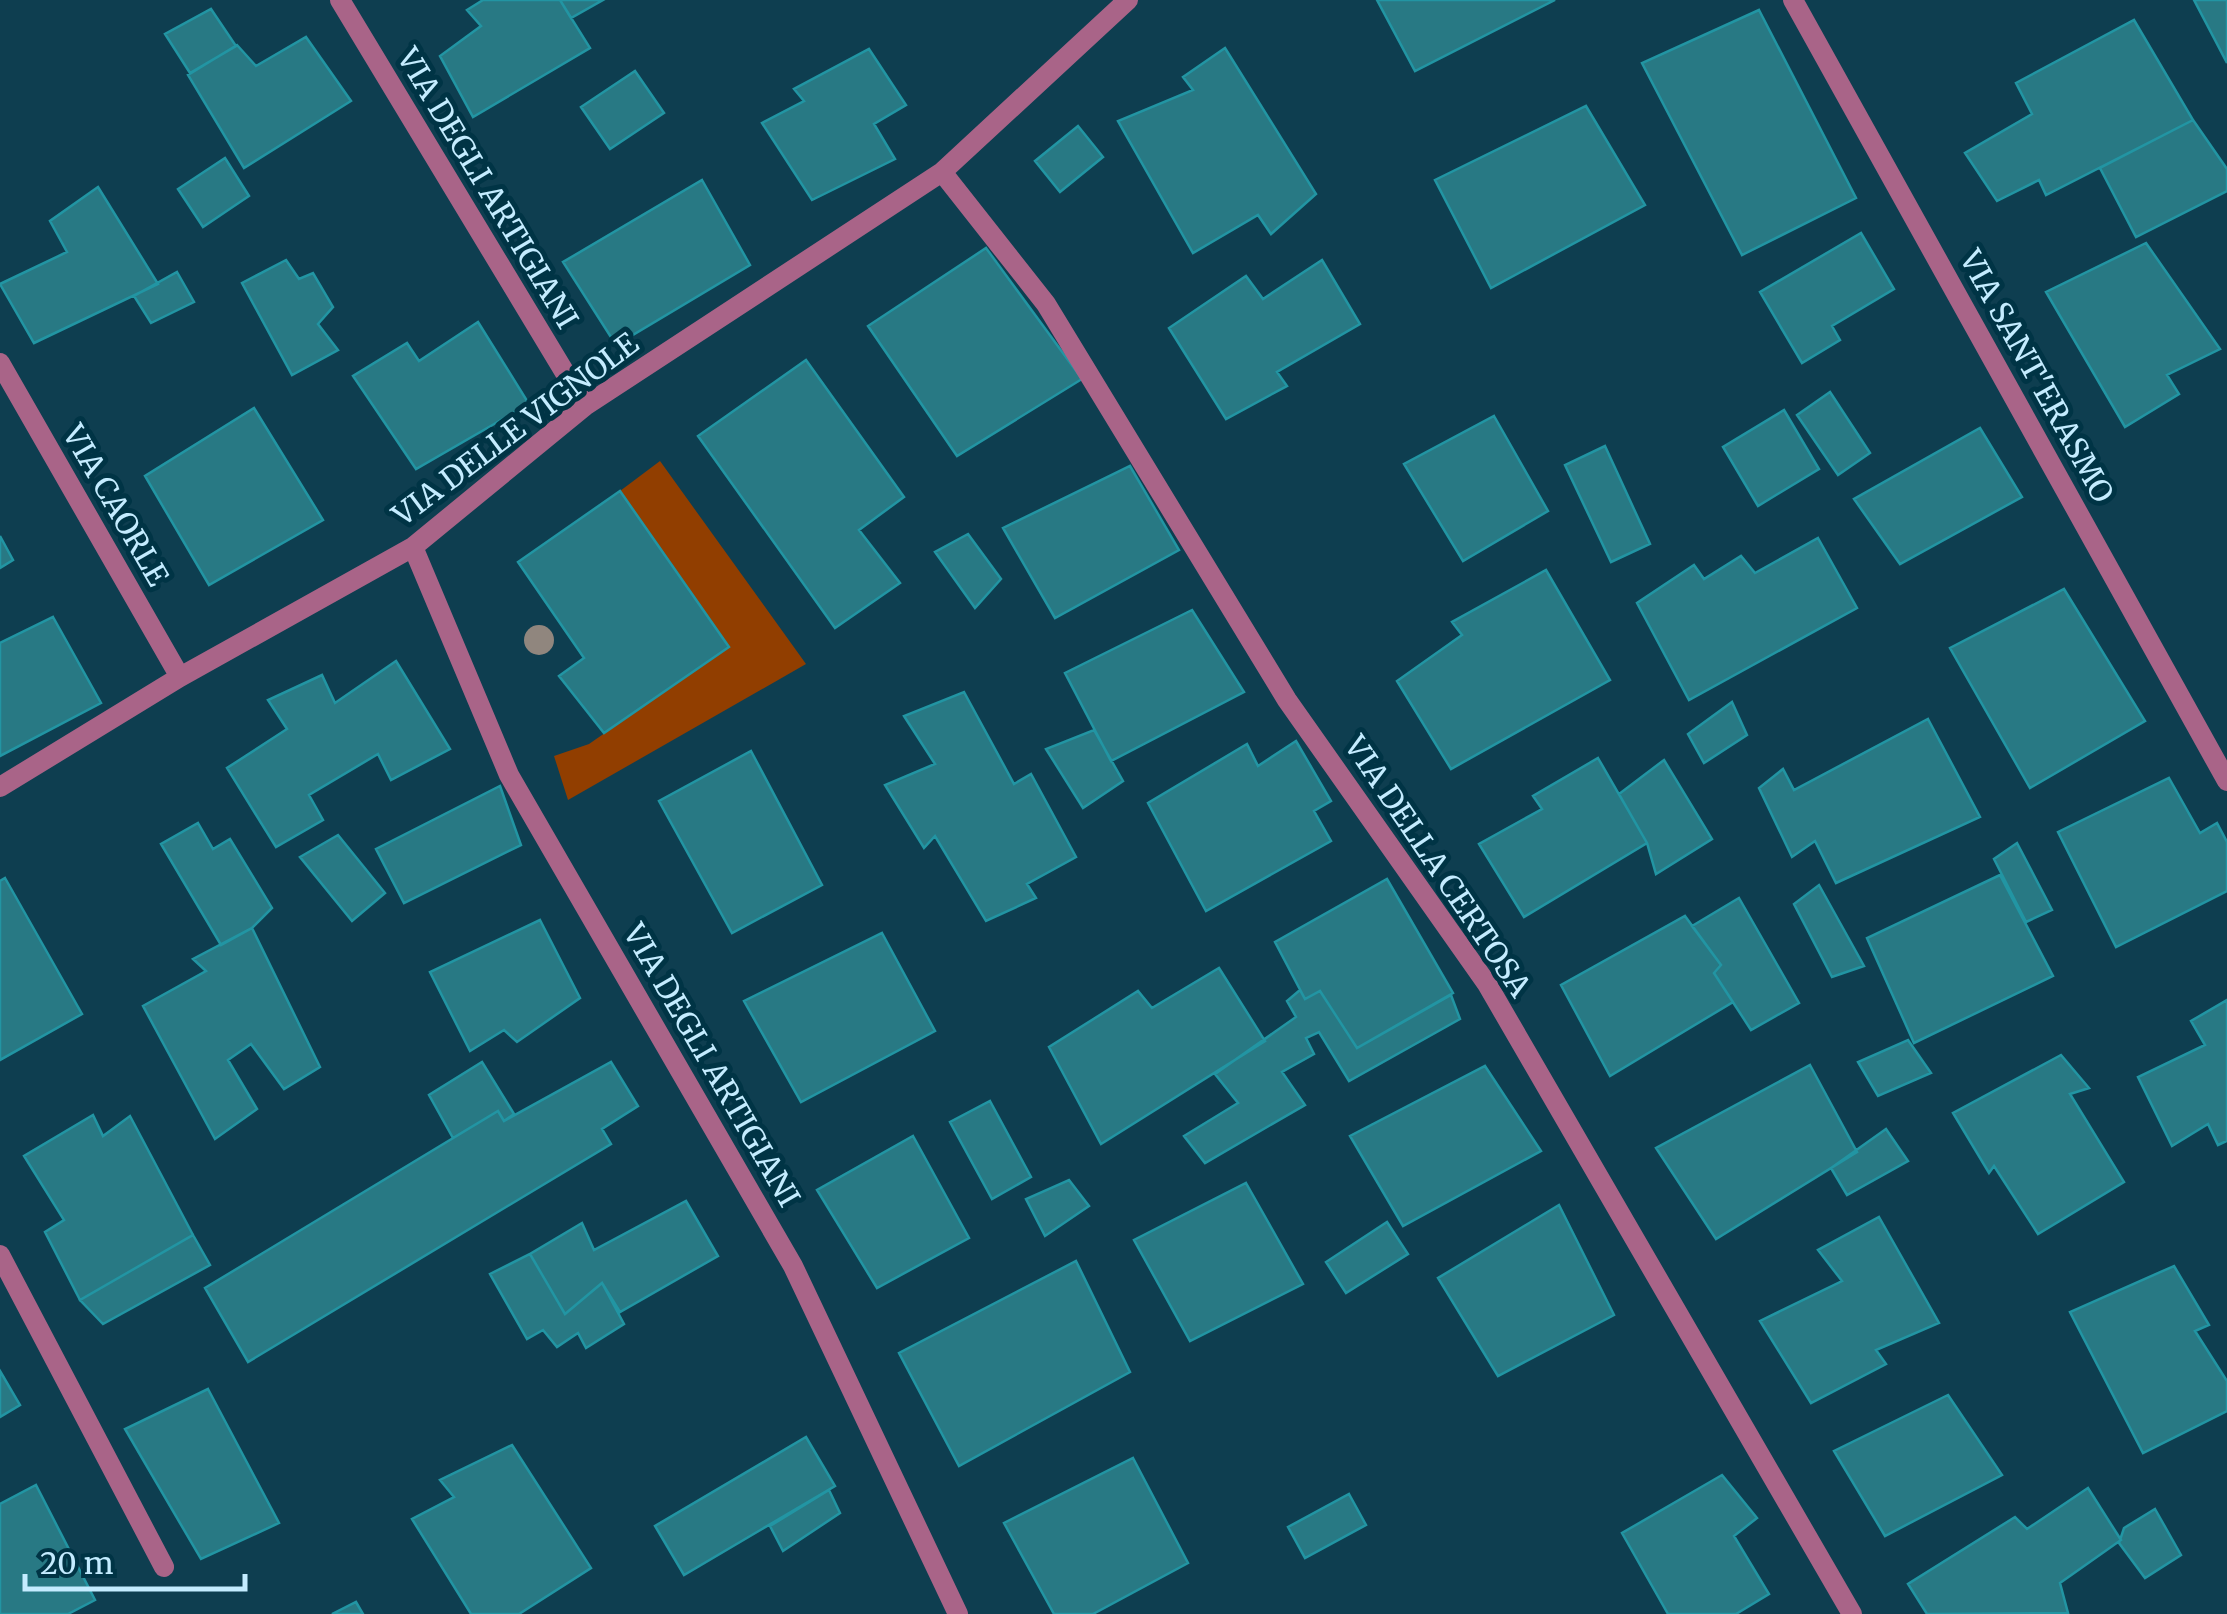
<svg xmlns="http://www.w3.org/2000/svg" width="2227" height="1614" viewBox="0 0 2227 1614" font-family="Merriweather,serif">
	<rect width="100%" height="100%" fill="#0e3e50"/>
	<!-- green -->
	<path fill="#913e00" d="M 660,461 L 806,664 L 568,800 L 554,756 L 589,744 L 729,647 L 620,491 Z"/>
	<!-- building -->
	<path fill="#287984" stroke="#2295a3" stroke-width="2.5" d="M 483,0 L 560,0 L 590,48 L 473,117 L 440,56 L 481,26 L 467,10 Z
		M 560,0 L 603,0 L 571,18 Z
		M 1377,0 L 1555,0 L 1415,71 Z
		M 2194,0 L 2227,0 L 2227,63 Z
		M 211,9 L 236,46 L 190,73 L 165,34 Z
		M 1759,10 L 1856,198 L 1742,255 L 1642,63 Z
		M 2134,20 L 2193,120 L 2046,195 L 2039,180 L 1997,201 L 1965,153 L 2032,114 L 2016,83 Z
		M 306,37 L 351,101 L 244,168 L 188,75 L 237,45 L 256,66 Z
		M 1225,48 L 1316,194 L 1271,234 L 1258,215 L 1193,253 L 1118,121 L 1193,90 L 1183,77 Z
		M 869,49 L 906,105 L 874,124 L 895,159 L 812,200 L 762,123 L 804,101 L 794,89 Z
		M 635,71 L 664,113 L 610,149 L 581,107 Z
		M 1586,106 L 1645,205 L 1491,288 L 1435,180 Z
		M 2193,120 L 2227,169 L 2227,191 L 2136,237 L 2100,168 Z
		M 1078,126 L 1103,157 L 1060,192 L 1035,161 Z
		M 225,158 L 249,196 L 203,227 L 178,189 Z
		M 702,180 L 750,265 L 616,345 L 563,262 Z
		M 98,187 L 158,284 L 34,343 L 0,284 L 67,252 L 50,221 Z
		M 1861,233 L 1894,289 L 1832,326 L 1840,340 L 1802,363 L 1760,292 Z
		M 2146,243 L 2220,349 L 2167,375 L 2179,394 L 2125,427 L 2046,292 Z
		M 986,248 L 1082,379 L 957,456 L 868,326 Z
		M 286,260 L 299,279 L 313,273 L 333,307 L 318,324 L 338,350 L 292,375 L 242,283 Z
		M 1322,260 L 1360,324 L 1277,372 L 1287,386 L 1226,419 L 1169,328 L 1246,276 L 1263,299 Z
		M 177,272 L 194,302 L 151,323 L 134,296 Z
		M 478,322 L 529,404 L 416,469 L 353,376 L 407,343 L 419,361 Z
		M 806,360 L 904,497 L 859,530 L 900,583 L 835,628 L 698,436 Z
		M 1830,392 L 1870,453 L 1838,475 L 1797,415 Z
		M 254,408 L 323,520 L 209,585 L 145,476 Z
		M 1784,410 L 1819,469 L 1758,506 L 1723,447 Z
		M 1494,416 L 1548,511 L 1463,561 L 1404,464 Z
		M 1980,428 L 2022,497 L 1900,564 L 1854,499 Z
		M 1605,446 L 1650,544 L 1611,562 L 1565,465 Z
		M 1130,466 L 1179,550 L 1055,618 L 1003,528 Z
		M 620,491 L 729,647 L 604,733 L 559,676 L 584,658 L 518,562 Z
		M 968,534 L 1001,579 L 975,608 L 935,552 Z
		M 0,536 L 13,560 L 0,568 Z
		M 1818,538 L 1857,608 L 1689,700 L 1637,603 L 1694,565 L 1704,579 L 1741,556 L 1755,573 Z
		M 1546,570 L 1610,680 L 1451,769 L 1397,681 L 1462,635 L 1452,622 Z
		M 2064,589 L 2145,721 L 2030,788 L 1950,648 Z
		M 1192,610 L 1244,692 L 1111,761 L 1065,673 Z
		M 53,617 L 101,703 L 0,756 L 0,643 Z
		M 396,661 L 450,749 L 391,780 L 378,754 L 309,795 L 323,820 L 276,847 L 227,768 L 287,729 L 268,700 L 322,675 L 335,703 Z
		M 964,692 L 1014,784 L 1031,774 L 1076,857 L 1027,884 L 1036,898 L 986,921 L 935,836 L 924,848 L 885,785 L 935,764 L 904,716 Z
		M 1732,702 L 1747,735 L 1704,763 L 1688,734 Z
		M 1928,719 L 1980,817 L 1836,883 L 1815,841 L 1792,857 L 1759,788 L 1783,769 L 1794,790 Z
		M 1094,730 L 1123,781 L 1083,808 L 1046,749 Z
		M 1296,741 L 1331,801 L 1314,811 L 1331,841 L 1206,911 L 1148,803 L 1247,744 L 1258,766 Z
		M 751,751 L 822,885 L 732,933 L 659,801 Z
		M 1598,758 L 1647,843 L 1524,917 L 1479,844 L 1542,809 L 1533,796 Z
		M 1664,760 L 1712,839 L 1656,874 L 1647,843 L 1619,794 Z
		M 2169,778 L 2200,833 L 2217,823 L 2227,842 L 2227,891 L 2116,947 L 2058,832 Z
		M 500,786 L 521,845 L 404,903 L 376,849 Z
		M 198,823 L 213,849 L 230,839 L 272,908 L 252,928 L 221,945 L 161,844 Z
		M 338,835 L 385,893 L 352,921 L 300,857 Z
		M 2017,843 L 2052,910 L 2026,922 L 1994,859 Z
		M 2000,875 L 2053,976 L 1914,1043 L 1867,938 Z
		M 5,878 L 82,1014 L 0,1060 L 0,881 Z
		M 1387,879 L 1453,993 L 1357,1048 L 1320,991 L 1305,999 L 1275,942 Z
		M 1819,885 L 1864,966 L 1832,977 L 1794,904 Z
		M 1739,898 L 1799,1003 L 1751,1030 L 1714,973 L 1721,965 L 1692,926 Z
		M 1685,916 L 1721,965 L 1714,973 L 1733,1002 L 1610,1076 L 1561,985 Z
		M 540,920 L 580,998 L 517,1042 L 504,1030 L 470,1051 L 430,972 Z
		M 252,928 L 320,1067 L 284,1089 L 251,1044 L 228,1060 L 257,1109 L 215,1139 L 143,1006 L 206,971 L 193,959 Z
		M 882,933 L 935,1031 L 801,1102 L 744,1001 Z
		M 1219,968 L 1265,1041 L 1101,1144 L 1049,1047 L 1138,991 L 1152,1008 Z
		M 1300,990 L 1305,999 L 1320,991 L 1357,1048 L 1451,995 L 1460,1019 L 1349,1081 L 1319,1032 L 1306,1038 L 1314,1054 L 1282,1072 L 1305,1105 L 1205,1163 L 1184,1136 L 1238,1103 L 1215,1074 L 1296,1017 L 1287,1001 Z
		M 2227,1000 L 2227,1141 L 2218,1145 L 2208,1124 L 2172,1146 L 2138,1077 L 2205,1045 L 2191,1021 Z
		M 1908,1040 L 1931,1073 L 1878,1096 L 1858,1062 Z
		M 2061,1055 L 2089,1088 L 2070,1094 L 2124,1182 L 2038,1234 L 1994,1166 L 1989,1173 L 1953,1113 Z
		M 482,1062 L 514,1114 L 504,1121 L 498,1111 L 453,1138 L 429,1095 Z
		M 611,1062 L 638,1106 L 602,1129 L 611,1144 L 248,1362 L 205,1288 L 498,1111 L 504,1121 Z
		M 1810,1065 L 1857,1152 L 1716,1239 L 1656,1148 Z
		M 1485,1066 L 1541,1151 L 1403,1226 L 1350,1136 Z
		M 990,1101 L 1031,1177 L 992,1199 L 950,1122 Z
		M 93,1115 L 103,1136 L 130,1116 L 193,1235 L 80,1300 L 45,1232 L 64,1220 L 24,1156 Z
		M 1886,1129 L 1908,1161 L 1847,1195 L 1831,1168 Z
		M 913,1136 L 969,1238 L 877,1288 L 817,1190 Z
		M 1069,1180 L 1089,1206 L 1045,1236 L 1026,1199 Z
		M 1246,1183 L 1303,1284 L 1190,1341 L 1134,1240 Z
		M 686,1201 L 718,1256 L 620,1312 L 602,1283 L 565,1314 L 530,1254 L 582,1223 L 594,1250 Z
		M 1559,1205 L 1614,1315 L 1498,1376 L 1438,1278 Z
		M 1879,1217 L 1939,1323 L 1876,1350 L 1886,1364 L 1811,1403 L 1760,1321 L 1842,1281 L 1818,1250 Z
		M 1387,1222 L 1408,1254 L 1346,1293 L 1326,1262 Z
		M 193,1235 L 210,1265 L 103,1324 L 80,1300 Z
		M 530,1254 L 565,1314 L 602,1283 L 624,1324 L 586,1348 L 578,1333 L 557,1347 L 543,1330 L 527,1339 L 490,1274 Z
		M 1076,1261 L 1130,1372 L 959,1466 L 899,1353 Z
		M 2174,1266 L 2209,1325 L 2195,1331 L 2227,1381 L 2227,1411 L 2143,1453 L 2070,1312 Z
		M 0,1371 L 20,1405 L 0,1417 Z
		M 208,1389 L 279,1523 L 201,1559 L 125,1429 Z
		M 1948,1395 L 2002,1475 L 1885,1536 L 1834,1451 Z
		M 806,1437 L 835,1486 L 684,1575 L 655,1526 Z
		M 512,1445 L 591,1568 L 519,1614 L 471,1614 L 412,1519 L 454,1497 L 440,1480 Z
		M 1133,1458 L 1188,1563 L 1093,1614 L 1054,1614 L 1004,1523 Z
		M 1722,1475 L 1757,1518 L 1734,1536 L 1769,1594 L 1736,1614 L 1668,1614 L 1622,1533 Z
		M 36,1485 L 95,1600 L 68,1614 L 0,1614 L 0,1504 Z
		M 2088,1488 L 2121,1540 L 2060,1583 L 2068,1613 L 1927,1614 L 1908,1584 L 2015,1517 L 2027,1529 Z
		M 829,1490 L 840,1513 L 783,1551 L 770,1526 Z
		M 1349,1494 L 1366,1525 L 1305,1558 L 1288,1527 Z
		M 2155,1509 L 2181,1555 L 2145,1578 L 2119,1543 L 2124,1528 Z
		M 356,1602 L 363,1614 L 332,1614 Z"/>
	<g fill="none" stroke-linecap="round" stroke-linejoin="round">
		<!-- street -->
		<path stroke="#a96488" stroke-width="20" d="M 340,0 L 585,406
			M 1793,0 L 2227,781
			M 942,172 L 1046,304 L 1287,700 L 1487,984 L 1852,1614
			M 0,363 L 180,677
			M 413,547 L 509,775 L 793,1266 L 958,1614
			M 0,787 L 180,677 L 413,547 L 585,406 L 942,172 L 1128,0
			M 0,1255 L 164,1567"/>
	</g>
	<!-- trees -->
	<circle fill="#90867e" cx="539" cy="640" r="15"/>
	<g text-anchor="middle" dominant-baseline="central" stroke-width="10" stroke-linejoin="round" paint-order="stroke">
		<!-- street labels -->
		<g font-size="30" fill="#c4ecff" stroke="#003445">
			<text transform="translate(488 188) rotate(59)">VIA DEGLI ARTIGIANI</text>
			<text transform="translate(2037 376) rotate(61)">VIA SANT'ERASMO</text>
			<text transform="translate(515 429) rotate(-37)">VIA DELLE VIGNOLE</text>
			<text transform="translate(116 505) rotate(60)">VIA CAORLE</text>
			<text transform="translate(1438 866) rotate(56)">VIA DELLA CERTOSA</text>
			<text transform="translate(712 1065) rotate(60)">VIA DEGLI ARTIGIANI</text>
		</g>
	</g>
	<!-- scale -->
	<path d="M25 1574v15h220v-15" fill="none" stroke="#c4ecff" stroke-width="5"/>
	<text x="40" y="1574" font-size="30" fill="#c4ecff" stroke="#003445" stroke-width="8" paint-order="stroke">20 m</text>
</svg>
